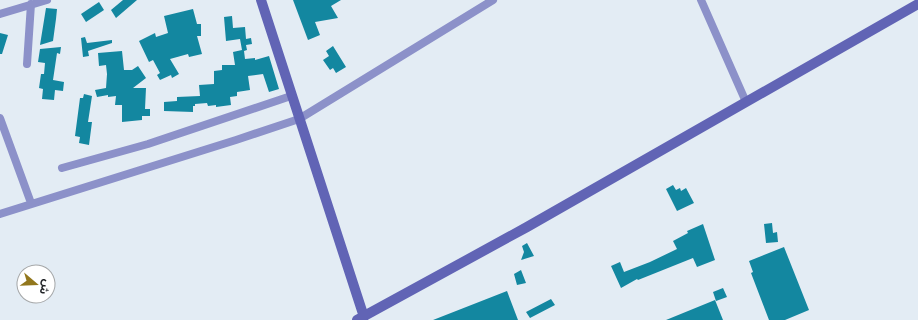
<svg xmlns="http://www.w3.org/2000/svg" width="918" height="320" viewBox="0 0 918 320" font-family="'Varela Round','Noto Sans Arabic',sans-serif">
	<rect width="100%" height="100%" fill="#e3ecf4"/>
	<!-- building -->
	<path fill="#1387a0" d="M 123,0 L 137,0 L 116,18 L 111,10 Z
		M 293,0 L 341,0 L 331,6 L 338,18 L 315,22 L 320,35 L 308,40 Z
		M 99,2 L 104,10 L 86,22 L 81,14 Z
		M 46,8 L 57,9 L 56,19 L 53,41 L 40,45 Z
		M 193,9 L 197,24 L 201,24 L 201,36 L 197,36 L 202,54 L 189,57 L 188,54 L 170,59 L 179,74 L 172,78 L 171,75 L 160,80 L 157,75 L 160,73 L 153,60 L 149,62 L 139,41 L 155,33 L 156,37 L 168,33 L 164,16 Z
		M 232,16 L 233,28 L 245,27 L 246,39 L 251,38 L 252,44 L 246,45 L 247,50 L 244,51 L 245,59 L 255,58 L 255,60 L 269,56 L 279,89 L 269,92 L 263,74 L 248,76 L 250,90 L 237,92 L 237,96 L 230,97 L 231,105 L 216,107 L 216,105 L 208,106 L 207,103 L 195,104 L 195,106 L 193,106 L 193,112 L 164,111 L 164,102 L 177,101 L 177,97 L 200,96 L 199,85 L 214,84 L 214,71 L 222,70 L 222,65 L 235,65 L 233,52 L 242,50 L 240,39 L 226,41 L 224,17 Z
		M 0,33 L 8,35 L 2,54 L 0,54 Z
		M 85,37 L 87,43 L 112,40 L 112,43 L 88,51 L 89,56 L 83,57 L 81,38 Z
		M 333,46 L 346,67 L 336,73 L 333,68 L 330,70 L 323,60 L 329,56 L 326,51 Z
		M 61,47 L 60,54 L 57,53 L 53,80 L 64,82 L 63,91 L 55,90 L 54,100 L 42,99 L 43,89 L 39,88 L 41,74 L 44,74 L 45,63 L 38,62 L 40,49 Z
		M 122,51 L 124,70 L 132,70 L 138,66 L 146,78 L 133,88 L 146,88 L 145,109 L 150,109 L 150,116 L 142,116 L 142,120 L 122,122 L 122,105 L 115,105 L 116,96 L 108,97 L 108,95 L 97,97 L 95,90 L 106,88 L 107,74 L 106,65 L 99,66 L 98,53 Z
		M 84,94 L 92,96 L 88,122 L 92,122 L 89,145 L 79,143 L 80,137 L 75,136 L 80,98 L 83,98 Z
		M 673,185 L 676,190 L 680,188 L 681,191 L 686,188 L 694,203 L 677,211 L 666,189 Z
		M 772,223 L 773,233 L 777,232 L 778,242 L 766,243 L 764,224 Z
		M 703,224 L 715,260 L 697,267 L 693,258 L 638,280 L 637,279 L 621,288 L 611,266 L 620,262 L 624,272 L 650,262 L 677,249 L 673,241 L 688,233 L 687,231 Z
		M 527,243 L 534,256 L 521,260 L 524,252 L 522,246 Z
		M 784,247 L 809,310 L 785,320 L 769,320 L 751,273 L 753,272 L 749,261 Z
		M 521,270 L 526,283 L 517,285 L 514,274 Z
		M 723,288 L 727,297 L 716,301 L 713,292 Z
		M 507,291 L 518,320 L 433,320 Z
		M 551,299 L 555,305 L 530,318 L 526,312 Z
		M 715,300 L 723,320 L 666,320 Z"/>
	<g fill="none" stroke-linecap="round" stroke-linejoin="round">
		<!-- street -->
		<path stroke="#8c91c9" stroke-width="8" d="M 701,0 L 746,102
			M 0,14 L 47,0
			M 27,64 L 31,4
			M 0,118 L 31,203
			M 62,168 L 148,144 L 291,96
			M 0,214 L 236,140 L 299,119 L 493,0"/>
		<!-- secondary -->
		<path stroke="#6164b5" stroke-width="10" d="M 261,0 L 364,317
			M 357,320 L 527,227 L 918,4"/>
	</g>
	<!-- north arrow -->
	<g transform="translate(36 284) rotate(109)"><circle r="19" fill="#ffffff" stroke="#a5a7a8"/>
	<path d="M0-3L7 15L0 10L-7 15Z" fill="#92771d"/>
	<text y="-6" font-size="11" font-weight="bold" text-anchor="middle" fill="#1f2225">ش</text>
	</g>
</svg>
